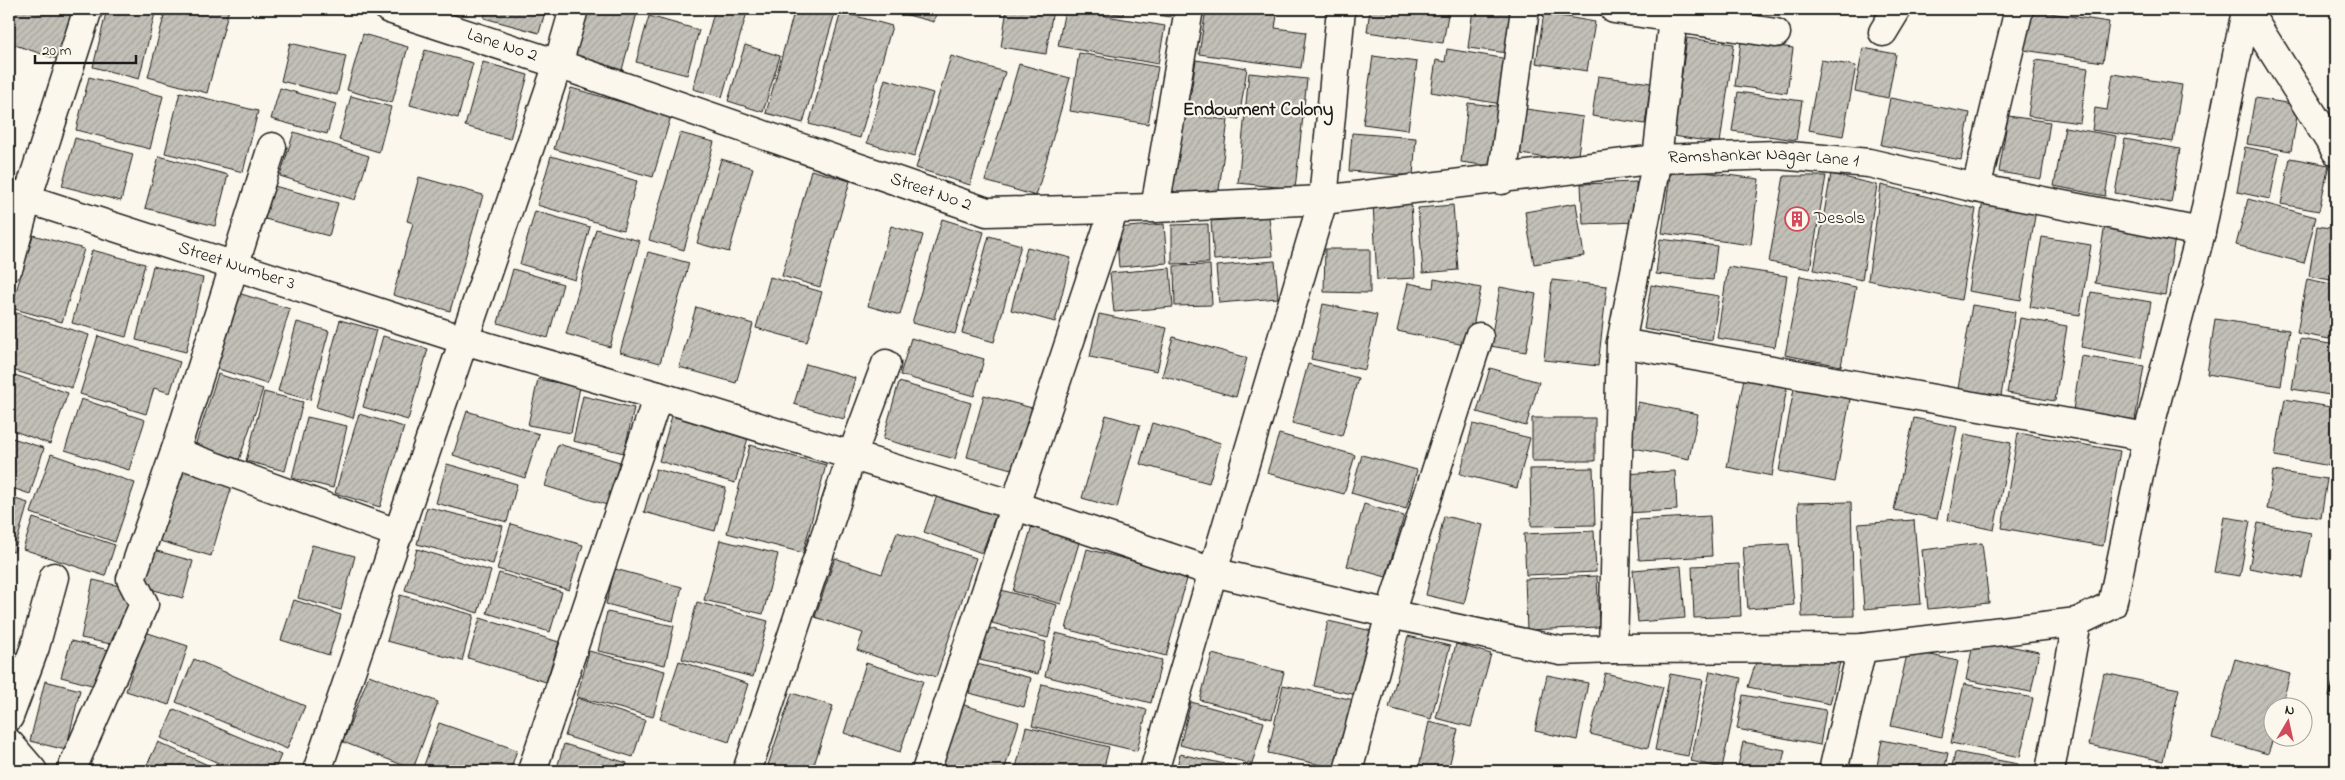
<svg xmlns="http://www.w3.org/2000/svg" width="2345" height="780" viewBox="0 0 2345 780" font-family="'Indie Flower',sans-serif">
	<defs>
		<pattern id="building-hatch" width="6" height="6" patternUnits="userSpaceOnUse" patternTransform="scale(1.25)"><rect width="6" height="6" fill="#c3c0b8"/><path d="M-1 1l2-2M0 6l6-6M5 7l2-2" fill="none" stroke="#a7a49e"/></pattern>
	</defs>
	<rect width="100%" height="100%" fill="#fbf7ec"/>
	<filter id="ink" filterUnits="userSpaceOnUse"><feTurbulence type="fractalNoise" baseFrequency=".02" numOctaves="2"/><feDisplacementMap in="SourceGraphic" scale="10" xChannelSelector="R" yChannelSelector="G"/><feConvolveMatrix kernelMatrix="1 2 1 2 8 2 1 2 1" color-interpolation-filters="sRGB"/></filter>
	<g filter="url(#ink)">
		<!-- building -->
		<path fill="url(#building-hatch)" stroke="#1c1c1c" d="M 9,9 L 74,9 L 57,59 L 9,43 Z
			M 107,9 L 156,9 L 139,79 L 93,67 Z
			M 166,9 L 229,9 L 207,93 L 148,77 Z
			M 486,9 L 546,9 L 539,33 L 484,18 Z
			M 588,9 L 621,9 L 637,13 L 622,70 L 575,58 Z
			M 715,9 L 748,9 L 722,97 L 693,89 Z
			M 795,9 L 836,9 L 803,123 L 766,113 Z
			M 885,9 L 937,9 L 934,22 Z
			M 1007,9 L 1053,9 L 1046,54 L 1001,47 Z
			M 1065,9 L 1165,26 L 1158,64 L 1058,46 Z
			M 1090,9 L 1124,9 L 1123,15 Z
			M 1130,9 L 1171,9 L 1170,17 L 1130,11 Z
			M 1206,9 L 1278,9 L 1275,28 L 1306,32 L 1301,68 L 1199,54 Z
			M 1370,9 L 1449,9 L 1443,43 L 1367,32 Z
			M 1473,9 L 1514,9 L 1508,53 L 1468,48 Z
			M 2030,10 L 2109,22 L 2103,62 L 2024,50 Z
			M 841,12 L 892,26 L 860,138 L 809,124 Z
			M 1544,13 L 1595,22 L 1587,71 L 1536,63 Z
			M 649,16 L 699,30 L 687,75 L 636,62 Z
			M 363,34 L 408,47 L 392,103 L 347,90 Z
			M 1687,38 L 1734,44 L 1720,143 L 1673,136 Z
			M 1741,41 L 1793,48 L 1787,93 L 1735,86 Z
			M 290,43 L 346,56 L 337,95 L 281,81 Z
			M 745,45 L 780,56 L 763,112 L 728,101 Z
			M 1863,48 L 1896,54 L 1888,98 L 1855,91 Z
			M 1447,49 L 1508,59 L 1501,104 L 1431,92 L 1436,60 L 1445,62 Z
			M 425,50 L 473,63 L 458,118 L 410,105 Z
			M 1079,53 L 1158,67 L 1148,124 L 1070,111 Z
			M 951,56 L 1005,72 L 970,185 L 916,168 Z
			M 1373,56 L 1417,62 L 1408,130 L 1363,124 Z
			M 1196,60 L 1247,68 L 1239,119 L 1188,111 Z
			M 1821,60 L 1856,66 L 1843,136 L 1808,130 Z
			M 2036,60 L 2088,68 L 2080,123 L 2028,116 Z
			M 483,62 L 528,75 L 510,139 L 465,126 Z
			M 1019,64 L 1070,78 L 1036,196 L 985,181 Z
			M 1249,73 L 1307,79 L 1295,189 L 1238,183 Z
			M 2113,74 L 2182,85 L 2173,142 L 2092,130 L 2095,108 L 2107,110 Z
			M 1598,76 L 1651,83 L 1645,124 L 1592,116 Z
			M 89,77 L 163,96 L 150,149 L 76,130 Z
			M 885,79 L 933,93 L 914,157 L 867,143 Z
			M 280,88 L 336,104 L 327,134 L 271,119 Z
			M 571,88 L 671,116 L 653,177 L 554,149 Z
			M 180,92 L 258,111 L 243,172 L 165,153 Z
			M 1738,92 L 1802,101 L 1796,140 L 1732,131 Z
			M 351,96 L 391,107 L 379,152 L 339,140 Z
			M 1890,98 L 1970,113 L 1961,160 L 1881,145 Z
			M 2255,98 L 2299,105 L 2291,151 L 2247,144 Z
			M 1468,103 L 1504,107 L 1497,167 L 1461,162 Z
			M 1526,109 L 1583,117 L 1577,162 L 1520,154 Z
			M 1179,114 L 1228,120 L 1218,198 L 1169,191 Z
			M 2008,116 L 2050,122 L 2041,179 L 1999,172 Z
			M 2065,127 L 2116,136 L 2105,196 L 2054,186 Z
			M 294,132 L 369,156 L 355,200 L 280,176 Z
			M 680,133 L 714,142 L 684,250 L 649,240 Z
			M 1352,133 L 1416,138 L 1413,176 L 1349,171 Z
			M 75,138 L 133,154 L 121,201 L 62,186 Z
			M 2125,139 L 2180,149 L 2171,203 L 2115,193 Z
			M 2245,147 L 2279,154 L 2270,199 L 2237,192 Z
			M 159,156 L 228,175 L 215,226 L 145,208 Z
			M 551,156 L 637,181 L 623,230 L 537,205 Z
			M 2290,158 L 2329,165 L 2319,211 L 2281,204 Z
			M 721,159 L 753,168 L 729,252 L 697,243 Z
			M 1671,168 L 1759,179 L 1751,245 L 1662,233 Z
			M 811,170 L 850,181 L 820,287 L 782,276 Z
			M 1831,174 L 1877,185 L 1862,280 L 1814,270 Z
			M 1784,176 L 1826,176 L 1810,269 L 1769,262 Z
			M 419,177 L 483,195 L 450,311 L 393,295 L 413,223 L 407,221 Z
			M 1636,182 L 1638,222 L 1583,224 L 1581,184 Z
			M 1881,185 L 1976,209 L 1961,300 L 1868,280 Z
			M 274,186 L 338,203 L 329,236 L 265,219 Z
			M 2248,199 L 2316,217 L 2304,263 L 2236,245 Z
			M 1411,201 L 1415,278 L 1377,280 L 1373,203 Z
			M 1983,201 L 2036,210 L 2021,300 L 1968,291 Z
			M 1576,203 L 1584,256 L 1534,264 L 1525,212 Z
			M 1453,205 L 1458,270 L 1423,273 L 1418,208 Z
			M 535,211 L 590,227 L 575,280 L 520,264 Z
			M 1269,217 L 1273,256 L 1214,260 L 1211,221 Z
			M 942,219 L 984,232 L 955,334 L 912,323 Z
			M 1164,224 L 1167,263 L 1119,267 L 1116,228 Z
			M 1208,224 L 1209,263 L 1172,264 L 1172,225 Z
			M 2105,225 L 2175,238 L 2165,295 L 2095,283 Z
			M 891,226 L 923,235 L 900,315 L 868,306 Z
			M 2317,226 L 2336,229 L 2336,281 L 2309,276 Z
			M 596,229 L 640,241 L 610,347 L 566,334 Z
			M 33,235 L 84,249 L 62,322 L 11,308 Z
			M 989,236 L 1021,245 L 994,342 L 962,333 Z
			M 2042,237 L 2091,245 L 2080,315 L 2030,307 Z
			M 1660,239 L 1717,246 L 1713,280 L 1656,274 Z
			M 1027,247 L 1071,258 L 1055,322 L 1011,310 Z
			M 1325,249 L 1370,249 L 1370,293 L 1324,292 Z
			M 92,250 L 145,264 L 126,337 L 72,323 Z
			M 648,252 L 689,263 L 660,363 L 620,352 Z
			M 1275,261 L 1278,298 L 1219,303 L 1216,266 Z
			M 1210,265 L 1212,305 L 1175,306 L 1174,266 Z
			M 153,266 L 203,278 L 186,352 L 136,340 Z
			M 1728,267 L 1787,276 L 1775,347 L 1717,338 Z
			M 1170,268 L 1173,307 L 1114,312 L 1110,273 Z
			M 513,269 L 563,284 L 548,338 L 498,323 Z
			M 1800,276 L 1856,287 L 1841,366 L 1785,355 Z
			M 770,277 L 822,292 L 807,342 L 756,328 Z
			M 1434,279 L 1481,288 L 1469,346 L 1397,331 L 1408,283 L 1433,288 Z
			M 2307,279 L 2336,285 L 2336,300 L 2329,339 L 2297,333 Z
			M 1552,280 L 1607,286 L 1598,366 L 1544,360 Z
			M 1651,285 L 1719,296 L 1712,340 L 1644,329 Z
			M 1500,287 L 1536,294 L 1526,352 L 1490,346 Z
			M 2091,292 L 2151,302 L 2141,358 L 2081,347 Z
			M 238,293 L 290,309 L 267,384 L 215,368 Z
			M 1323,304 L 1377,315 L 1365,370 L 1311,359 Z
			M 1972,305 L 2015,312 L 2001,396 L 1958,389 Z
			M 696,307 L 753,324 L 736,383 L 679,367 Z
			M 10,311 L 89,335 L 72,388 L 9,369 Z
			M 1099,314 L 1167,328 L 1157,371 L 1090,357 Z
			M 2020,318 L 2067,326 L 2055,401 L 2007,393 Z
			M 2215,319 L 2289,330 L 2281,386 L 2207,374 Z
			M 340,320 L 376,330 L 353,418 L 316,407 Z
			M 297,322 L 329,331 L 310,400 L 278,391 Z
			M 98,336 L 180,362 L 170,393 L 154,388 L 146,414 L 80,394 Z
			M 383,336 L 428,349 L 408,420 L 363,407 Z
			M 1173,337 L 1247,358 L 1236,397 L 1162,376 Z
			M 911,338 L 984,359 L 974,396 L 900,375 Z
			M 2300,339 L 2336,345 L 2336,396 L 2292,389 Z
			M 2081,356 L 2144,366 L 2135,420 L 2073,410 Z
			M 806,364 L 855,378 L 844,419 L 794,404 Z
			M 1308,364 L 1358,378 L 1342,436 L 1292,423 Z
			M 1490,368 L 1539,382 L 1526,426 L 1477,412 Z
			M 9,373 L 68,393 L 50,444 L 9,429 Z
			M 218,374 L 263,389 L 238,463 L 194,449 Z
			M 1744,378 L 1787,386 L 1772,476 L 1727,467 Z
			M 538,379 L 580,387 L 571,433 L 528,425 Z
			M 899,382 L 971,403 L 955,459 L 883,439 Z
			M 1795,383 L 1851,394 L 1835,482 L 1779,471 Z
			M 264,392 L 303,402 L 285,471 L 246,461 Z
			M 984,395 L 1032,408 L 1015,470 L 967,457 Z
			M 583,396 L 634,408 L 624,453 L 573,441 Z
			M 81,399 L 145,420 L 129,470 L 65,450 Z
			M 2285,399 L 2336,408 L 2336,467 L 2275,456 Z
			M 1638,402 L 1698,414 L 1689,459 L 1629,447 Z
			M 467,411 L 539,434 L 525,478 L 453,455 Z
			M 359,414 L 404,427 L 380,507 L 335,493 Z
			M 1106,415 L 1140,425 L 1117,508 L 1082,498 Z
			M 672,416 L 748,438 L 735,483 L 659,461 Z
			M 307,417 L 347,426 L 333,488 L 292,478 Z
			M 1532,418 L 1595,418 L 1595,461 L 1532,461 Z
			M 1914,418 L 1957,427 L 1937,519 L 1894,510 Z
			M 1152,423 L 1221,443 L 1209,483 L 1140,464 Z
			M 1473,424 L 1530,438 L 1517,488 L 1460,474 Z
			M 2018,433 L 2120,451 L 2103,546 L 2002,528 Z
			M 1279,434 L 1355,455 L 1344,494 L 1267,473 Z
			M 1965,434 L 2011,443 L 1994,530 L 1948,520 Z
			M 9,437 L 44,448 L 30,494 L 9,487 Z
			M 558,444 L 620,462 L 607,505 L 545,486 Z
			M 750,445 L 826,465 L 803,553 L 727,533 Z
			M 51,454 L 135,483 L 115,542 L 31,513 Z
			M 1362,455 L 1417,470 L 1406,509 L 1351,493 Z
			M 447,464 L 517,484 L 507,522 L 436,503 Z
			M 179,465 L 233,482 L 211,556 L 156,540 Z
			M 1593,468 L 1595,525 L 1531,526 L 1530,469 Z
			M 656,469 L 726,488 L 715,531 L 644,512 Z
			M 1675,471 L 1677,510 L 1626,513 L 1624,474 Z
			M 2273,471 L 2327,479 L 2321,518 L 2267,509 Z
			M 938,493 L 996,514 L 982,553 L 924,532 Z
			M 9,497 L 28,503 L 14,552 L 9,551 Z
			M 1851,502 L 1854,616 L 1802,617 L 1798,503 Z
			M 1364,504 L 1404,516 L 1386,577 L 1347,566 Z
			M 427,507 L 503,526 L 493,564 L 417,544 Z
			M 1444,516 L 1483,525 L 1464,604 L 1426,595 Z
			M 1710,516 L 1712,556 L 1639,560 L 1636,520 Z
			M 2224,517 L 2250,521 L 2240,576 L 2214,572 Z
			M 33,518 L 115,545 L 105,576 L 23,549 Z
			M 1914,520 L 1921,604 L 1864,609 L 1858,524 Z
			M 1033,522 L 1081,536 L 1061,604 L 1013,591 Z
			M 2258,523 L 2311,533 L 2302,578 L 2249,568 Z
			M 511,524 L 583,545 L 569,590 L 497,569 Z
			M 1594,531 L 1596,572 L 1526,575 L 1524,534 Z
			M 897,532 L 976,558 L 936,677 L 857,650 L 863,633 L 815,617 L 835,558 L 882,574 Z
			M 720,540 L 778,554 L 763,614 L 704,600 Z
			M 1982,543 L 1989,603 L 1928,609 L 1922,550 Z
			M 1789,544 L 1794,605 L 1748,609 L 1743,547 Z
			M 312,545 L 355,556 L 341,610 L 298,598 Z
			M 146,548 L 193,561 L 183,598 L 136,585 Z
			M 417,549 L 491,571 L 478,613 L 405,590 Z
			M 1087,549 L 1188,575 L 1166,656 L 1066,629 Z
			M 1739,564 L 1741,616 L 1694,618 L 1692,566 Z
			M 1681,566 L 1685,618 L 1638,622 L 1633,570 Z
			M 615,569 L 682,587 L 673,621 L 606,604 Z
			M 499,573 L 562,592 L 550,632 L 487,613 Z
			M 1597,576 L 1599,627 L 1527,630 L 1525,579 Z
			M 93,580 L 133,589 L 121,646 L 81,638 Z
			M 1001,590 L 1057,605 L 1048,638 L 992,623 Z
			M 400,595 L 474,615 L 462,661 L 387,641 Z
			M 294,600 L 341,615 L 329,655 L 281,640 Z
			M 697,602 L 768,621 L 753,677 L 682,659 Z
			M 607,612 L 674,626 L 665,665 L 598,651 Z
			M 480,618 L 559,642 L 546,682 L 468,658 Z
			M 1328,621 L 1372,631 L 1357,695 L 1314,686 Z
			M 988,628 L 1046,642 L 1038,674 L 980,660 Z
			M 145,632 L 188,646 L 169,705 L 126,691 Z
			M 1056,633 L 1162,660 L 1151,703 L 1045,676 Z
			M 1408,636 L 1450,646 L 1431,719 L 1389,708 Z
			M 1974,639 L 2039,652 L 2031,692 L 1966,680 Z
			M 71,641 L 113,651 L 103,688 L 61,677 Z
			M 1456,644 L 1491,654 L 1471,727 L 1436,718 Z
			M 1908,650 L 1958,661 L 1942,737 L 1891,726 Z
			M 589,651 L 665,671 L 653,717 L 577,697 Z
			M 1212,654 L 1284,672 L 1272,719 L 1200,700 Z
			M 194,659 L 305,706 L 287,749 L 176,702 Z
			M 1757,659 L 1840,662 L 1830,704 L 1748,687 Z
			M 2235,659 L 2290,674 L 2281,708 L 2272,708 L 2273,738 L 2268,754 L 2212,738 Z
			M 679,661 L 748,684 L 729,742 L 660,719 Z
			M 866,663 L 923,681 L 900,752 L 844,733 Z
			M 977,664 L 1031,678 L 1024,707 L 969,693 Z
			M 2336,670 L 2336,699 L 2329,697 Z
			M 1710,671 L 1741,678 L 1722,768 L 1691,761 Z
			M 1605,673 L 1663,687 L 1648,748 L 1590,734 Z
			M 2104,673 L 2179,689 L 2163,761 L 2089,745 Z
			M 1670,674 L 1703,680 L 1688,756 L 1655,750 Z
			M 369,675 L 438,702 L 413,769 L 343,742 Z
			M 1547,675 L 1588,683 L 1577,740 L 1535,731 Z
			M 45,681 L 80,690 L 66,750 L 30,741 Z
			M 1042,684 L 1147,710 L 1137,751 L 1032,726 Z
			M 1964,684 L 2033,698 L 2020,757 L 1951,743 Z
			M 1283,685 L 1354,700 L 1339,769 L 1268,753 Z
			M 792,693 L 833,706 L 812,771 L 786,771 L 768,765 Z
			M 1743,695 L 1826,710 L 1820,745 L 1737,729 Z
			M 577,698 L 645,720 L 633,757 L 565,736 Z
			M 1191,702 L 1264,722 L 1252,764 L 1180,745 Z
			M 961,704 L 1019,722 L 1004,771 L 941,771 Z
			M 174,709 L 281,755 L 274,771 L 237,771 L 161,738 Z
			M 1429,722 L 1458,729 L 1448,771 L 1418,771 Z
			M 439,723 L 517,750 L 510,771 L 422,771 Z
			M 1026,727 L 1109,747 L 1103,771 L 1027,771 L 1016,768 Z
			M 1882,740 L 1948,753 L 1944,771 L 1876,771 Z
			M 158,742 L 212,767 L 209,771 L 144,771 Z
			M 1743,742 L 1785,750 L 1780,771 L 1737,771 Z
			M 564,744 L 627,763 L 625,771 L 556,771 Z
			M 1955,752 L 2018,764 L 2017,771 L 1951,771 Z
			M 1180,754 L 1247,769 L 1246,771 L 1176,771 Z"/>
		<g fill="none" stroke-linecap="round" stroke-linejoin="round">
			<!-- street casing -->
			<g stroke="#1c1c1c" stroke-width="31">
				<g id="street">
					<path id="s1" d="M 389,9 L 558,64 L 987,212 L 1155,208 L 1323,200 L 1657,159 L 1778,155 L 1869,163 L 1976,188 L 2201,232"/>
					<path d="M 1614,9 L 1776,33"/>
					<path d="M 2246,9 L 2336,151"/>
					<path d="M 1883,32 L 1897,9"/>
					<path d="M 1502,180 L 1525,9"/>
					<path d="M 1976,188 L 2019,9"/>
					<path id="s2" d="M 9,193 L 464,340 L 658,396 L 1016,506 L 1213,572 L 1390,614 L 1561,651 L 1613,649 L 1862,648 L 2077,622"/>
					<path d="M 1155,208 L 1189,9"/>
					<path d="M 9,266 L 27,199 L 88,9"/>
					<path d="M 1621,343 L 2147,437"/>
					<path d="M 175,452 L 399,534"/>
					<path d="M 1613,649 L 1621,343 L 1657,159 L 1674,9"/>
					<path d="M 9,717 L 35,647 L 54,577"/>
					<path d="M 9,743 L 33,771"/>
					<path d="M 71,771 L 144,604 L 131,579 L 175,452 L 272,147"/>
					<path d="M 317,771 L 558,64 L 574,9"/>
					<path d="M 532,771 L 658,396"/>
					<path d="M 747,771 L 852,455 L 886,364"/>
					<path d="M 926,771 L 1114,209"/>
					<path d="M 1154,771 L 1323,200 L 1341,9"/>
					<path d="M 1348,771 L 1390,614 L 1479,337"/>
					<path d="M 1833,771 L 1862,648"/>
					<path d="M 2050,771 L 2077,622 L 2112,605 L 2147,437 L 2201,232 L 2246,11"/>
				</g>
			</g>
			<!-- street -->
			<use href="#street" stroke="#fbf7ec" stroke-width="28"/>
		</g>
	</g>
	<!-- icons -->
	<defs>
		<g id="building-ring" transform="scale(1.25)"><circle r="9.5" fill="#fbf7ec" stroke="#d1495b" stroke-width="1.5"/><path d="M-4-6H4V6H1V3H-1V6H-4ZM-2.5-4.3h1.7v1.8h-1.7ZM.8-4.3h1.7v1.8H.8ZM-2.5-1h1.7V.8h-1.7ZM.8-1h1.7V.8H.8Z" fill="#d1495b"/></g>
	</defs>
	<g fill-rule="evenodd">
		<use href="#building-ring" x="1797" y="219"/>
	</g>
	<g text-anchor="middle" dominant-baseline="central" stroke-width="4.5" stroke-linejoin="round" paint-order="stroke">
		<!-- street labels -->
		<g font-size="18" fill="#1c1c1c" stroke="#fbf7ec">
			<text stroke="none"><textPath href="#s1" startOffset="119">Lane No 2</textPath></text>
			<text stroke="none"><textPath href="#s1" startOffset="1411">Ramshankar Nagar Lane 1</textPath></text>
			<text stroke="none"><textPath href="#s1" startOffset="572">Street No 2</textPath></text>
			<text stroke="none"><textPath href="#s2" startOffset="239">Street Number 3</textPath></text>
		</g>
		<!-- poi labels -->
		<g font-size="18" fill="#1c1c1c" stroke="#fbf7ec" text-anchor="start">
			<text x="1814" y="219">Desols</text>
		</g>
		<!-- neighbourhood labels -->
		<g font-size="19" font-weight="bold" fill="#1c1c1c" stroke="#fbf7ec">
			<text x="1258" y="110">Endowment Colony</text>
		</g>
	</g>
	<!-- margin -->
	<rect width="2345" height="780" fill="none" stroke="#fbf7ec" stroke-width="30"/>
	<rect x="15" y="15" width="2315" height="750" fill="none" stroke="#1c1c1c" stroke-width="2" filter="url(#ink)"/>
	<!-- north arrow -->
	<g transform="translate(2288 722) rotate(9)"><circle r="24" fill="#fbf7ec" stroke="#a29f99"/>
	<path d="M0-4L9 19L0 12L-9 19Z" fill="#d1495b"/>
	<text y="-8" font-size="14" font-weight="bold" text-anchor="middle" fill="#1c1c1c">N</text>
	</g>
	<!-- scale -->
	<path d="M35 55v8h101v-8" fill="none" stroke="#1c1c1c" stroke-width="2.5"/>
	<text x="42" y="55" font-size="15" fill="#1c1c1c" stroke="#fbf7ec" stroke-width="4" paint-order="stroke">20 m</text>
</svg>
